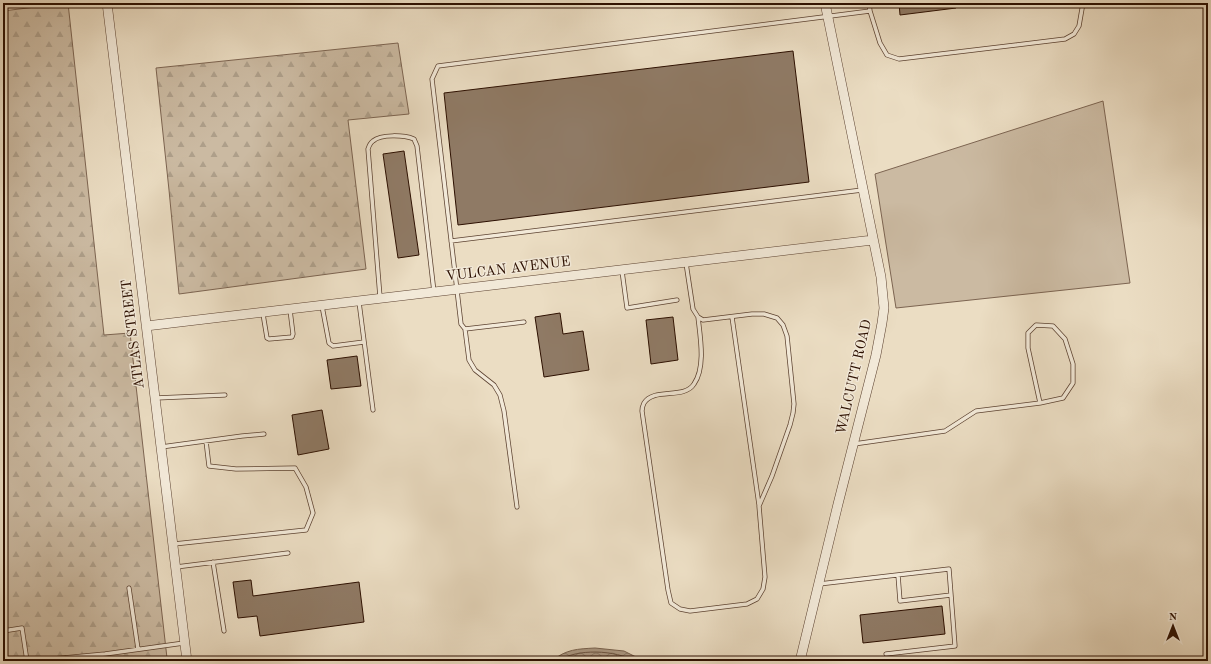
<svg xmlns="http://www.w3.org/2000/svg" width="1211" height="664" viewBox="0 0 1211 664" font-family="'Old Standard TT',serif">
	<defs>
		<pattern id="forest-firs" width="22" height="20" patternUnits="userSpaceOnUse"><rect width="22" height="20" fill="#cbbaa2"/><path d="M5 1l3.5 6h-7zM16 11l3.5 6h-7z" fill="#ae9f8a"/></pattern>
		<pattern id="water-waves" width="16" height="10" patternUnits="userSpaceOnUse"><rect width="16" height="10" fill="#aa9781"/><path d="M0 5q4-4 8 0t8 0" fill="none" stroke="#8b7a67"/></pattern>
	</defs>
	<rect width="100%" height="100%" fill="#ebddc3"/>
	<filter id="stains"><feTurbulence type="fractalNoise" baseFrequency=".005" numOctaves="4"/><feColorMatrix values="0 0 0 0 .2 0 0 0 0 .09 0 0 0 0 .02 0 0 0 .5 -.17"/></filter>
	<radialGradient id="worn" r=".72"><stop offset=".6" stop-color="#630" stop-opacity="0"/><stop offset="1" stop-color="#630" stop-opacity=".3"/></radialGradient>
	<!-- green -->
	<path fill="#cbbaa2" stroke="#7c6451" d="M 1103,101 L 1130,283 L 896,308 L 875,174 Z"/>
	<!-- forest -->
	<path fill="url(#forest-firs)" stroke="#7c6451" d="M 68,3 L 104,335 L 130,333 L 167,658 L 146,661 L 3,661 L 3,11 Z
		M 398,43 L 409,114 L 348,120 L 366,269 L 179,294 L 169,190 L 156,68 Z"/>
	<!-- water -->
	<path fill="url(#water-waves)" stroke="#78614d" d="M 595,648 L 624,651 L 638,658 L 638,661 L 552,661 C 566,649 578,649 595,648 Z"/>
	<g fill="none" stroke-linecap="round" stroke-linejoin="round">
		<!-- shore -->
		<path stroke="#6b5340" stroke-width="1" d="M 559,661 C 575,648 617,650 634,661
			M 569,661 C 582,655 609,656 623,661"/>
	</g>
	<!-- building -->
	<path fill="#8f7a65" stroke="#2c0f00" d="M 899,3 L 956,3 L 956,8 L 900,15 Z
		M 793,51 L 809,182 L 458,225 L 444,93 Z
		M 404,151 L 419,255 L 398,258 L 383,154 Z
		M 560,313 L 563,334 L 583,331 L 589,370 L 544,377 L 535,317 Z
		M 673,317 L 678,360 L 651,364 L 646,320 Z
		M 357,356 L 361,386 L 331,389 L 327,360 Z
		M 322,410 L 329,449 L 298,455 L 292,415 Z
		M 251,580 L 253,596 L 359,582 L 364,622 L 260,636 L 257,616 L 238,618 L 233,582 Z
		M 942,606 L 945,634 L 863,643 L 860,615 Z"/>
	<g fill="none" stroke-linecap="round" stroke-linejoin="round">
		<!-- service casing -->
		<g stroke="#5c4231" stroke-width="5">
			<path id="service" d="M 869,3 L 870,11
				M 451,241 L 862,190
				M 686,263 L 693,309 L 698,317 L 703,320 L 752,314 L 764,314 L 777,318 L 783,325 L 787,336 L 794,404 L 793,413 L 790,425 L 772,476 L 759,506 L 765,577 L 763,589 L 757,599 L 747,604 L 690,611 L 680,609 L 671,603 L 668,590 L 642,411 C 642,409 643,405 644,403 C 654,387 684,400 694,384 C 706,367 700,336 698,317
				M 622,271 L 627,308 L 677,300
				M 380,297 L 368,149 C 369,146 370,143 373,141 C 381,134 404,135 414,139 L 417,146 L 434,292
				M 359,302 L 373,410
				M 322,306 L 329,343 L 333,346 L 364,342
				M 263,314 L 267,338 L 269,339 L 292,337 L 293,334 L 290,310
				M 732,317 L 759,505
				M 524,322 L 465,329 L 461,324 L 432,79 L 438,66 L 870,11 L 880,43 L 887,55 L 899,59 L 1065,39 L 1074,34 L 1079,26 L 1083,3
				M 465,329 L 469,360 L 475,370 L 494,385 L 500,395 L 504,411 L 517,507
				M 156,398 L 225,395
				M 854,444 L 945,431 L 976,411 L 1040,403 L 1063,398 L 1073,383 L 1073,364 L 1065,339 L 1053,326 L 1036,325 L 1028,333 L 1028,348 L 1040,403
				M 161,447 L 242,436 L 264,434
				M 174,544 L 306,530 L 313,513 L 306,487 L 295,468 L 236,469 L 209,466 L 206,441
				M 213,562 L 224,631
				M 176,567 L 288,553
				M 898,575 L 900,601 L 951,595
				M 819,584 L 949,569 L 955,646 L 886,654
				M 129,588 L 138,649
				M 3,631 L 22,628 L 27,661
				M 31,661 L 105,654 L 184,643"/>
		</g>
		<!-- tertiary casing -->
		<g stroke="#5c4231" stroke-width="10">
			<path id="tertiary" d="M 107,3 L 187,661
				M 146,326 L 873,240
				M 800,661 L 838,504 L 876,355 L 882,323 L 884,308 L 881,277 L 825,3"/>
		</g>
		<!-- service -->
		<use href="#service" stroke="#f2e9d8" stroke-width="3.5"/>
		<!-- tertiary -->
		<use href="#tertiary" stroke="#f2e9d8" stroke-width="9"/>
	</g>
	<g text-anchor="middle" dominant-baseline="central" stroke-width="3" stroke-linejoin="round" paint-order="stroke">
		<!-- street labels -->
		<g font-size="14" fill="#2c0f00" stroke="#f2e9d8">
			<text transform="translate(508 269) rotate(-7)">VULCAN AVENUE</text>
			<text transform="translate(133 334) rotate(-97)">ATLAS STREET</text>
			<text transform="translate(854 377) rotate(-77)">WALCUTT ROAD</text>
		</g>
	</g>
	<!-- margin -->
	<rect width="1211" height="664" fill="none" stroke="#ebddc3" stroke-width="16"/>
	<rect x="4" y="4" width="1203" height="656" fill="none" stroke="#2c0f00" stroke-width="2"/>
	<rect x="8" y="8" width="1195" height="648" fill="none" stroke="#2c0f00"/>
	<!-- north arrow -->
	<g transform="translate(1173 626)" stroke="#f2e9d8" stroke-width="3" paint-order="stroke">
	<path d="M0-3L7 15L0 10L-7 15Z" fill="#2c0f00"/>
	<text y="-6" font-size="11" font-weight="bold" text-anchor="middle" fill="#2c0f00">N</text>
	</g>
	<rect width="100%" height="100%" filter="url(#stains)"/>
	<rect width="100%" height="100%" fill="url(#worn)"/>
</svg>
